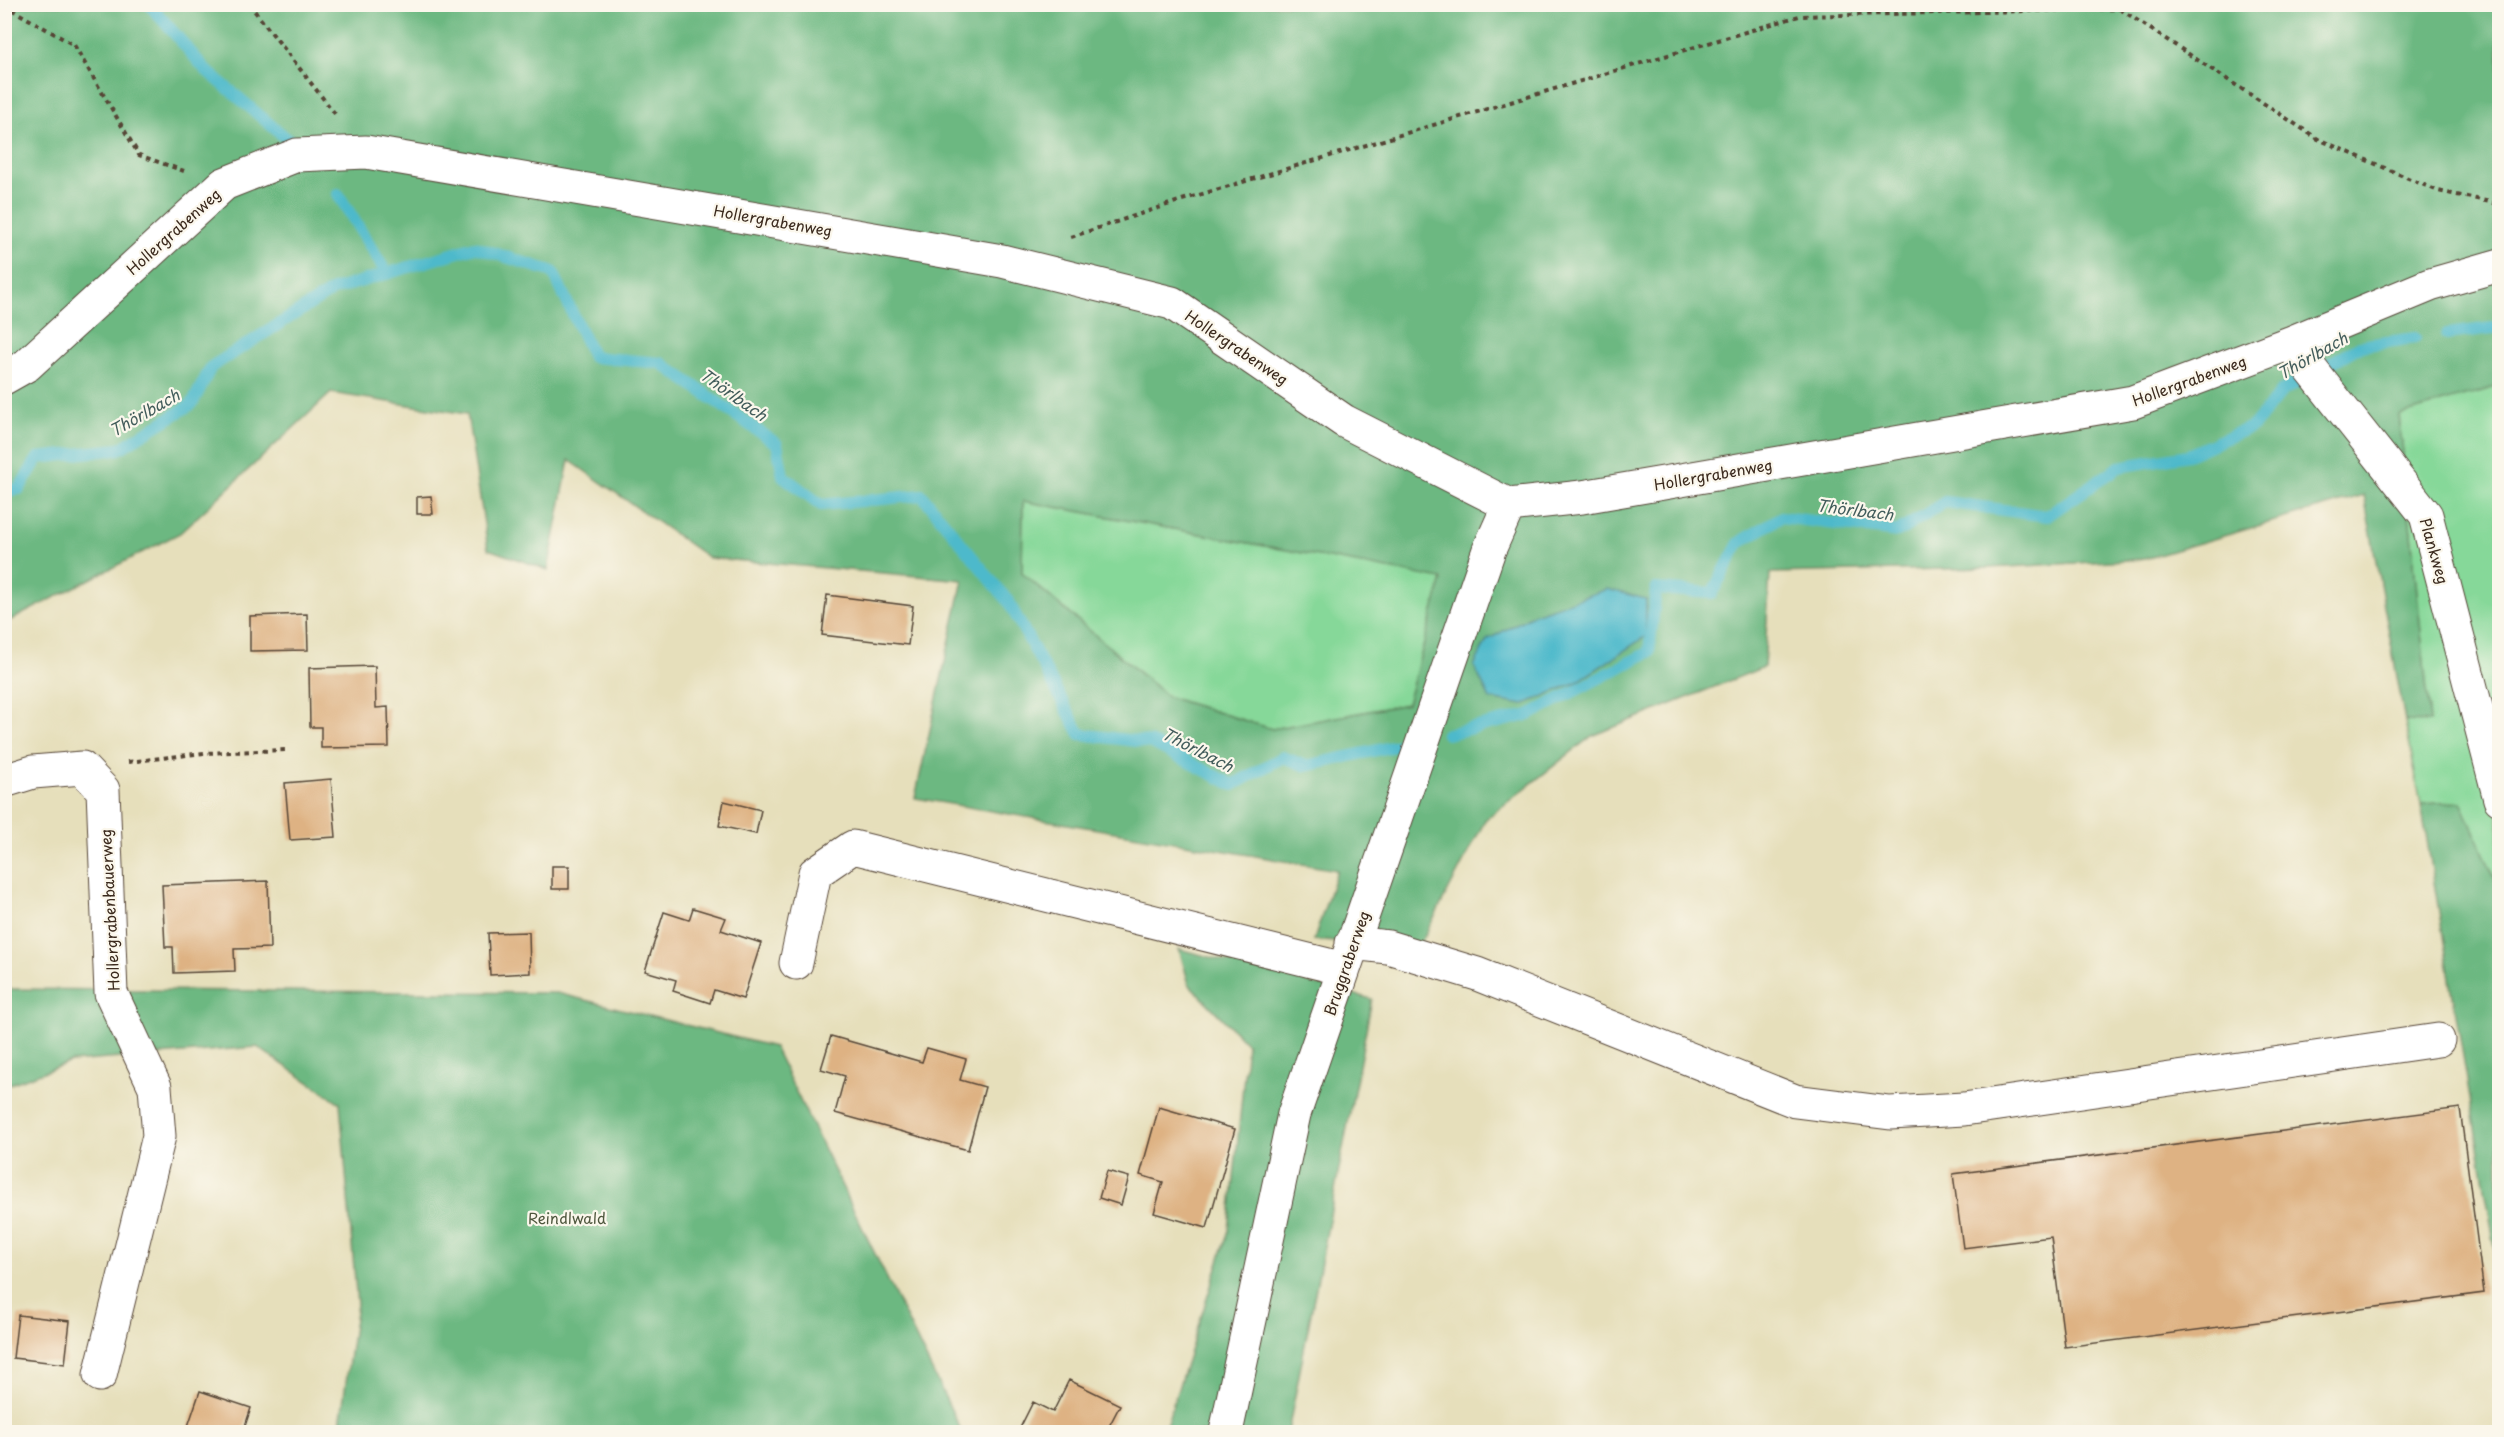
<svg xmlns="http://www.w3.org/2000/svg" width="2504" height="1437" viewBox="0 0 2504 1437" font-family="'Playpen Sans',sans-serif">
	<rect width="100%" height="100%" fill="#fbf7ec"/>
	<filter id="ink" filterUnits="userSpaceOnUse"><feTurbulence type="fractalNoise" baseFrequency=".0167" numOctaves="2"/><feDisplacementMap in="SourceGraphic" scale="12" xChannelSelector="R" yChannelSelector="G"/><feConvolveMatrix kernelMatrix="1 2 1 2 8 2 1 2 1" color-interpolation-filters="sRGB"/></filter>
	<filter id="wash" filterUnits="userSpaceOnUse"><feTurbulence type="fractalNoise" baseFrequency=".008" numOctaves="4" result="noise"/><feDisplacementMap in="SourceGraphic" scale="24" xChannelSelector="R" yChannelSelector="G"/><feGaussianBlur stdDeviation="1.35" result="paint"/><feColorMatrix in="noise" values="0 0 0 0 0 0 0 0 0 0 0 0 0 0 0 0 0 1.4 0 .05"/><feComposite in="paint" operator="in"/></filter>
	<g filter="url(#wash)">
		<rect width="100%" height="100%" fill="#e6dfbb"/>
		<!-- green -->
		<path fill="#86d899" stroke="#60815c" stroke-width="1.5" d="M 2499,386 L 2499,888 L 2461,802 L 2421,804 L 2405,721 L 2430,722 L 2399,415 Z
			M 1023,501 L 1443,579 L 1407,704 L 1272,729 L 1168,697 L 1022,573 Z"/>
		<!-- forest -->
		<path fill="#6cb881" stroke="#547150" stroke-width="1.5" fill-rule="evenodd" d="M 5,5 L 2499,5 L 2499,386 L 2399,415 L 2430,722 L 2405,721 L 2364,495 L 2145,559 L 1989,568 L 1770,573 L 1764,667 L 1592,736 L 1486,819 L 1417,950 L 1314,940 L 1337,870 L 915,798 L 963,580 L 709,558 L 569,460 L 548,570 L 488,549 L 467,414 L 331,393 L 180,533 L 5,623 ZM 1023,501 L 1442,579 L 1407,704 L 1272,729 L 1168,697 L 1022,573 Z
			M 2461,802 L 2499,888 L 2499,1272 L 2421,804 Z
			M 1179,949 L 1372,999 L 1288,1432 L 1164,1432 L 1229,1230 L 1247,1044 L 1189,984 Z
			M 4,989 L 557,993 L 774,1047 L 962,1432 L 339,1432 L 357,1304 L 340,1103 L 257,1047 L 71,1062 L 5,1086 Z"/>
		<!-- water -->
		<path fill="#4eb9cb" stroke="#447274" stroke-width="1.5" d="M 1607,589 L 1646,599 L 1646,636 L 1577,682 L 1523,705 L 1490,699 L 1474,666 L 1487,640 L 1534,614 Z"/>
		<g fill="none" stroke-linecap="round" stroke-linejoin="round">
			<!-- stream -->
			<path stroke="#4eb9cb" stroke-width="12" d="M 149,4 L 206,70 L 293,144
				M 338,194 L 387,274
				M 2447,334 L 2500,327
				M 4,491 L 19,489 L 38,458 L 119,449 L 192,404 L 211,367 L 333,290 L 475,247 L 553,272 L 593,357 L 661,363 L 777,444 L 783,476 L 821,505 L 922,495 L 1008,601 L 1080,734 L 1152,743 L 1233,785 L 1283,757 L 1306,766 L 1400,745
				M 1447,734 L 1529,715 L 1649,652 L 1656,589 L 1712,593 L 1739,543 L 1781,517 L 1898,532 L 1945,502 L 2047,516 L 2119,467 L 2188,455 L 2253,426 L 2282,391 L 2360,346 L 2415,338"/>
		</g>
		<g id="blocks">
			<!-- building -->
			<path fill="#deb283" d="M 431,496 L 433,514 L 417,514 L 417,497 Z
				M 827,595 L 913,606 L 908,645 L 822,635 Z
				M 307,614 L 308,650 L 250,651 L 250,616 Z
				M 375,666 L 376,708 L 388,707 L 389,747 L 321,748 L 321,727 L 310,727 L 309,668 Z
				M 331,779 L 336,837 L 290,840 L 285,783 Z
				M 724,801 L 761,810 L 756,834 L 719,826 Z
				M 552,866 L 569,866 L 569,889 L 552,889 Z
				M 268,881 L 270,948 L 234,949 L 235,971 L 174,973 L 173,947 L 165,947 L 162,885 Z
				M 693,908 L 726,918 L 721,930 L 761,943 L 743,999 L 714,990 L 710,1003 L 673,991 L 676,980 L 645,971 L 664,912 L 689,920 Z
				M 529,932 L 530,973 L 490,975 L 488,933 Z
				M 831,1036 L 922,1062 L 927,1048 L 966,1059 L 960,1080 L 985,1087 L 968,1150 L 835,1113 L 845,1076 L 821,1069 Z
				M 1159,1107 L 1235,1129 L 1207,1228 L 1154,1213 L 1163,1182 L 1140,1175 Z
				M 2460,1108 L 2484,1293 L 2065,1347 L 2051,1237 L 1963,1248 L 1953,1174 Z
				M 1107,1171 L 1129,1177 L 1121,1205 L 1099,1198 Z
				M 18,1315 L 70,1321 L 65,1364 L 13,1358 Z
				M 1069,1380 L 1120,1405 L 1106,1432 L 1018,1432 L 1033,1402 L 1053,1412 Z
				M 200,1391 L 251,1408 L 243,1432 L 186,1432 Z"/>
		</g>
	</g>
	<g filter="url(#ink)">
		<use href="#blocks" fill-opacity="0" stroke="#554536" stroke-width="1.5"/>
		<g fill="none" stroke-linecap="round" stroke-linejoin="round">
			<!-- minor casing -->
			<g stroke="#554536" stroke-width="35">
				<path id="minor" d="M 2290,343 L 2426,515 L 2500,799
					M 4,378 L 27,365 L 224,184 L 297,155 L 366,152 L 1002,261 L 1172,303 L 1344,421 L 1509,505 L 1582,497 L 2133,402 L 2290,343 L 2430,285 L 2500,265
					M 4,781 L 33,772 L 82,768 L 103,790 L 111,993 L 155,1087 L 159,1136 L 100,1375
					M 1352,943 L 1388,947 L 1477,974 L 1795,1101 L 1890,1113 L 1964,1109 L 2438,1040
					M 796,963 L 815,873 L 853,847 L 1344,969
					M 1226,1432 L 1294,1114 L 1489,550 L 1509,505"/>
			</g>
			<!-- path -->
			<path stroke="#554536" stroke-width="4" stroke-dasharray="4.5 4.5" stroke-linecap="butt" d="M 249,4 L 336,115
				M 4,5 L 74,45 L 139,155 L 184,171
				M 2120,9 L 2318,139 L 2438,191 L 2500,204
				M 1071,237 L 1182,200 L 1799,16 L 2120,9 L 2130,4
				M 128,762 L 204,753 L 286,750"/>
			<!-- minor -->
			<use href="#minor" stroke="#fff" stroke-width="33"/>
		</g>
	</g>
	<g text-anchor="middle" dominant-baseline="central" stroke-width="4.5" stroke-linejoin="round" paint-order="stroke">
		<!-- street labels -->
		<g font-size="15" fill="#3b2a1e" stroke="#fbf7ec">
			<text transform="translate(773 220) rotate(10)">Hollergrabenweg</text>
			<text transform="translate(173 231) rotate(-42)">Hollergrabenweg</text>
			<text transform="translate(1237 347) rotate(34)">Hollergrabenweg</text>
			<text transform="translate(2189 380) rotate(-20)">Hollergrabenweg</text>
			<text transform="translate(1713 474) rotate(-10)">Hollergrabenweg</text>
			<text transform="translate(2435 551) rotate(74)">Plankweg</text>
			<text transform="translate(109 910) rotate(-93)">Hollergrabenbauerweg</text>
			<text transform="translate(1346 963) rotate(-71)">Bruggraberweg</text>
		</g>
		<!-- park labels -->
		<g font-size="15" fill="#4e563d" stroke="#fbf7ec">
			<text x="567" y="1217">Reindlwald</text>
		</g>
		<!-- water labels -->
		<g font-size="16" font-style="italic" fill="#425c5b" stroke="#fbf7ec">
			<text transform="translate(2312 355) rotate(-30)">Thörlbach</text>
			<text transform="translate(734 394) rotate(35)">Thörlbach</text>
			<text transform="translate(144 412) rotate(-30)">Thörlbach</text>
			<text transform="translate(1855 509) rotate(7)">Thörlbach</text>
			<text transform="translate(1198 749) rotate(27)">Thörlbach</text>
		</g>
	</g>
	<!-- margin -->
	<rect width="2504" height="1437" fill="none" stroke="#fbf7ec" stroke-width="24"/>
</svg>
